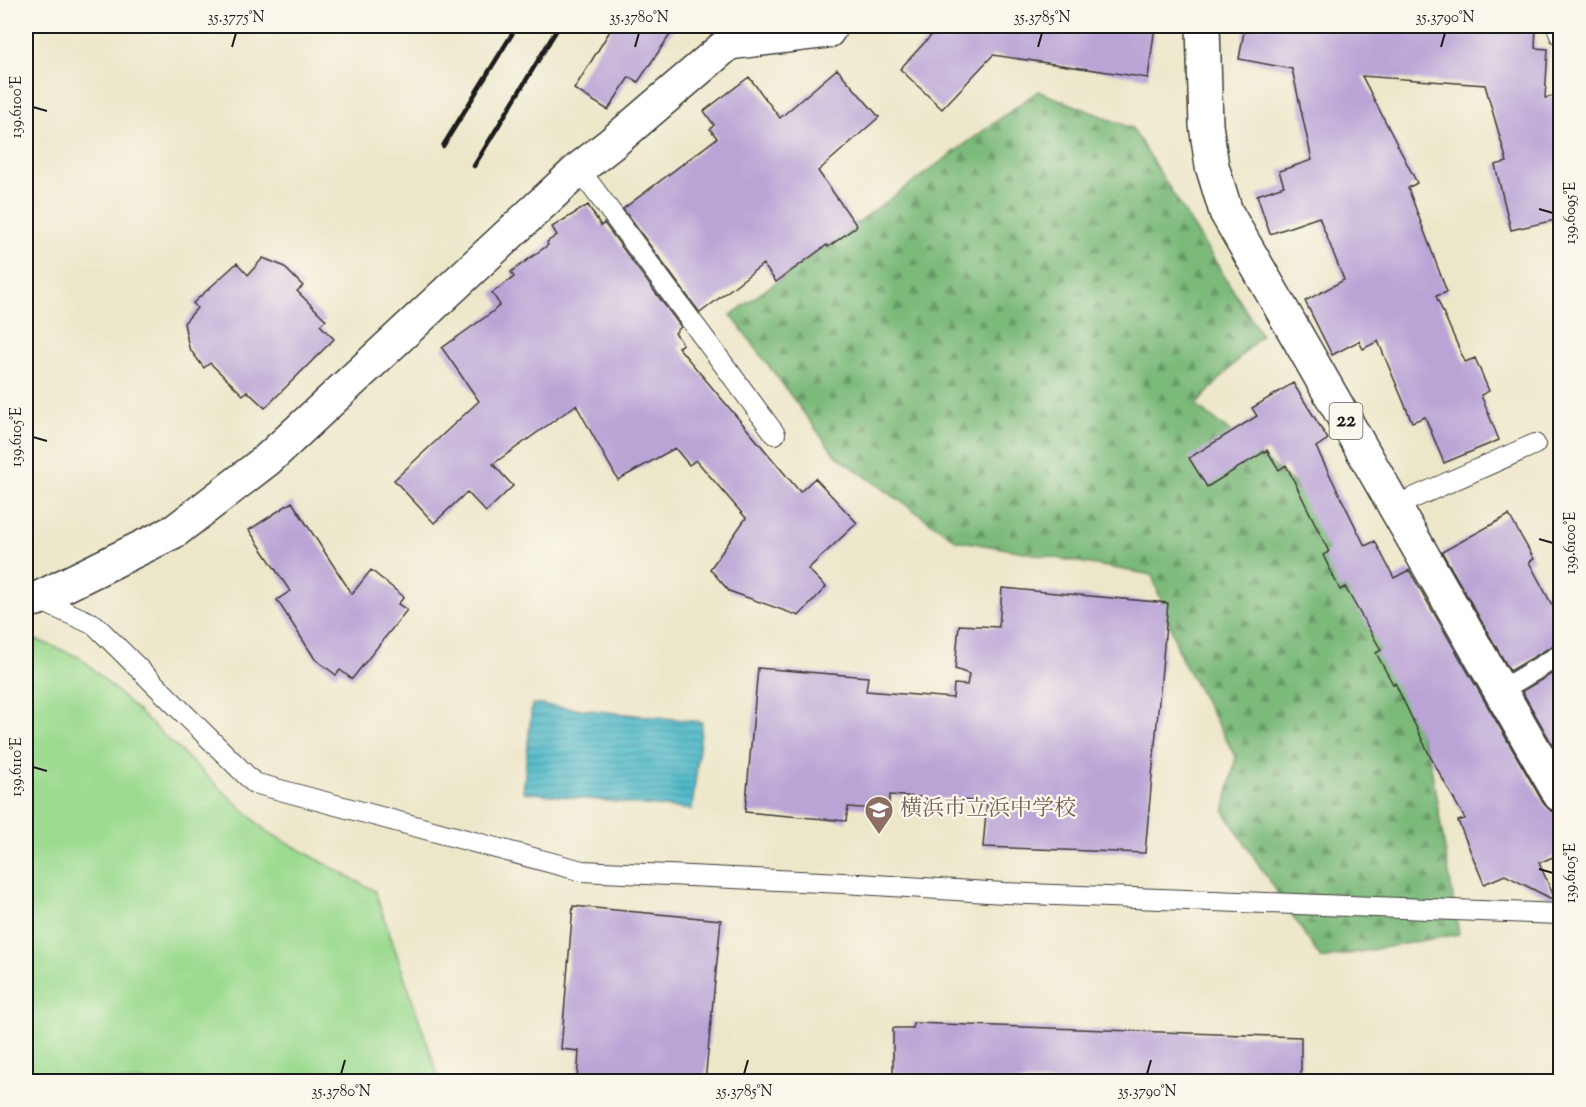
<svg xmlns="http://www.w3.org/2000/svg" width="1586" height="1107" viewBox="0 0 1586 1107" font-family="'Sorts Mill Goudy','Noto Serif JP',serif">
	<defs>
		<pattern id="forest-firs" width="22" height="20" patternUnits="userSpaceOnUse" patternTransform="scale(1.5)"><rect width="22" height="20" fill="#7cba7a"/><path d="M5 1l3.5 6h-7zM16 11l3.5 6h-7z" fill="#659663"/></pattern>
		<pattern id="water-rules" width="6" height="5" patternUnits="userSpaceOnUse" patternTransform="scale(1.5)"><rect width="6" height="5" fill="#4bb7c7"/><path d="M0 2.5h6" fill="none" stroke="#3e94a1"/></pattern>
	</defs>
	<rect width="100%" height="100%" fill="#fbf7ec"/>
	<filter id="ink" filterUnits="userSpaceOnUse"><feTurbulence type="fractalNoise" baseFrequency=".0167" numOctaves="2"/><feDisplacementMap in="SourceGraphic" scale="12" xChannelSelector="R" yChannelSelector="G"/><feConvolveMatrix kernelMatrix="1 2 1 2 8 2 1 2 1" color-interpolation-filters="sRGB"/></filter>
	<filter id="wash" filterUnits="userSpaceOnUse"><feTurbulence type="fractalNoise" baseFrequency=".008" numOctaves="4" result="noise"/><feDisplacementMap in="SourceGraphic" scale="24" xChannelSelector="R" yChannelSelector="G"/><feGaussianBlur stdDeviation="1.35" result="paint"/><feColorMatrix in="noise" values="0 0 0 0 0 0 0 0 0 0 0 0 0 0 0 0 0 1.4 0 .05"/><feComposite in="paint" operator="in"/></filter>
	<g filter="url(#wash)">
		<rect width="100%" height="100%" fill="#ede7ca"/>
		<!-- forest -->
		<path fill="url(#forest-firs)" stroke="#4c6b4b" stroke-width="1.5" d="M 1038,91 L 1132,128 L 1261,335 L 1196,405 L 1330,511 L 1430,760 L 1459,934 L 1321,959 L 1224,812 L 1236,757 L 1182,660 L 1152,575 L 956,540 L 835,455 L 731,315 Z"/>
		<!-- green -->
		<path fill="#9bda8f" stroke="#5c7b56" stroke-width="1.5" d="M 37,640 L 81,658 L 266,831 L 375,891 L 440,1081 L 26,1081 L 26,645 Z"/>
		<!-- water -->
		<path fill="url(#water-rules)" stroke="#346a72" stroke-width="1.5" d="M 532,704 L 702,722 L 692,810 L 523,792 Z"/>
		<g id="blocks">
			<!-- building -->
			<path fill="#baa4d6" d="M 613,26 L 676,26 L 638,82 L 629,77 L 608,110 L 574,89 Z
				M 940,26 L 1155,26 L 1148,78 L 993,55 L 942,109 L 900,69 Z
				M 1245,26 L 1536,26 L 1535,48 L 1548,49 L 1545,98 L 1560,94 L 1560,219 L 1511,230 L 1495,165 L 1507,162 L 1485,85 L 1362,76 L 1417,183 L 1408,188 L 1447,292 L 1436,296 L 1465,362 L 1475,358 L 1489,391 L 1481,395 L 1499,440 L 1444,463 L 1425,417 L 1412,422 L 1378,341 L 1363,349 L 1359,341 L 1332,355 L 1305,301 L 1344,280 L 1319,217 L 1270,234 L 1257,195 L 1284,186 L 1279,171 L 1312,160 L 1292,69 L 1239,59 Z
				M 837,69 L 879,117 L 818,171 L 857,226 L 828,247 L 827,245 L 776,282 L 763,264 L 700,313 L 623,209 L 717,138 L 710,129 L 714,125 L 704,111 L 749,77 L 780,118 Z
				M 588,205 L 601,226 L 604,223 L 681,327 L 675,333 L 683,344 L 678,347 L 800,492 L 815,478 L 857,523 L 808,569 L 826,587 L 799,616 L 729,591 L 710,569 L 746,518 L 696,460 L 689,465 L 675,448 L 618,480 L 576,405 L 493,464 L 513,486 L 486,512 L 467,492 L 434,523 L 394,480 L 479,401 L 442,348 L 491,313 L 500,305 L 492,293 L 514,277 L 511,272 L 548,245 L 547,242 L 557,235 L 552,227 Z
				M 263,258 L 283,266 L 303,286 L 297,291 L 326,320 L 320,325 L 334,339 L 265,408 L 247,391 L 243,395 L 210,363 L 204,368 L 189,348 L 184,323 L 197,308 L 193,303 L 237,263 L 248,275 Z
				M 1293,383 L 1328,439 L 1316,447 L 1365,546 L 1375,541 L 1394,578 L 1409,570 L 1544,804 L 1551,811 L 1560,814 L 1560,854 L 1539,863 L 1556,901 L 1505,875 L 1484,884 L 1458,821 L 1465,819 L 1430,756 L 1395,683 L 1393,684 L 1376,653 L 1381,650 L 1345,587 L 1340,590 L 1323,555 L 1329,552 L 1286,465 L 1279,470 L 1267,450 L 1207,487 L 1189,458 L 1257,416 L 1252,408 Z
				M 292,502 L 352,594 L 371,570 L 404,597 L 398,604 L 407,610 L 352,679 L 340,670 L 336,675 L 315,659 L 277,600 L 290,591 L 249,530 Z
				M 1509,515 L 1534,559 L 1529,562 L 1560,620 L 1560,643 L 1554,645 L 1510,671 L 1442,552 Z
				M 1002,588 L 1168,603 L 1145,853 L 983,847 L 987,802 L 890,795 L 888,810 L 848,807 L 846,821 L 745,812 L 758,668 L 868,677 L 866,691 L 953,698 L 954,684 L 967,685 L 969,674 L 955,669 L 959,625 L 999,627 Z
				M 1560,669 L 1560,758 L 1522,691 Z
				M 573,906 L 721,920 L 705,1082 L 577,1082 L 579,1051 L 561,1049 Z
				M 913,1023 L 1301,1037 L 1301,1082 L 893,1082 L 893,1028 L 913,1028 Z"/>
		</g>
	</g>
	<g filter="url(#ink)">
		<use href="#blocks" fill-opacity="0" stroke="#3b3a36" stroke-width="1.5"/>
		<g fill="none" stroke-linecap="round" stroke-linejoin="round">
			<!-- lane casing -->
			<g stroke="#3b3a36" stroke-width="22">
				<path id="lane" d="M 1557,26 L 1560,35
					M 579,169 L 775,434
					M 1395,506 L 1535,444
					M 37,599 L 95,625 L 254,783 L 582,871 L 843,883 L 1004,893 L 1560,914
					M 1501,690 L 1560,655"/>
			</g>
			<!-- street casing -->
			<g stroke="#3b3a36" stroke-width="36">
				<path id="street" d="M 26,601 L 37,599 L 175,531 L 267,460 L 579,169 L 611,144 L 729,43 L 828,31 L 831,26"/>
			</g>
			<!-- primary casing -->
			<g stroke="#3b3a36" stroke-width="36">
				<path id="primary" d="M 1203,26 L 1206,125 L 1212,166 L 1226,212 L 1560,795"/>
			</g>
			<!-- lane -->
			<use href="#lane" stroke="#fff" stroke-width="20"/>
			<!-- street -->
			<use href="#street" stroke="#fff" stroke-width="33"/>
			<!-- primary -->
			<use href="#primary" stroke="#fff" stroke-width="33"/>
			<!-- rail -->
			<path stroke="#1c1c1c" stroke-width="4.5" d="M 443,146 L 517,26
				M 474,166 L 559,26"/>
		</g>
	</g>
	<!-- ticks -->
	<path fill="none" stroke="#1c1c1c" stroke-width="2" d="M 232,47 L 236,33M 635,47 L 639,33M 1038,47 L 1042,33M 1441,47 L 1445,33M 33,107 L 47,111M 1539,209 L 1553,213M 33,437 L 47,441M 1539,539 L 1553,543M 33,767 L 47,771M 1539,869 L 1553,873M 341,1074 L 345,1060M 744,1074 L 748,1060M 1147,1074 L 1151,1060"/>
	<!-- icons -->
	<defs>
		<g id="school-pin" transform="scale(1.5)"><path d="M0 17L-7.5 6A9.5 9.5 0 1 1 7.5 6Z" fill="#8d6e63" stroke="#fbf7ec"/><path d="M0-5L7-2L0 1L-7-2ZM-4 1L0 2.5L4 1V4Q0 6-4 4Z" fill="#fff"/></g>
	</defs>
	<g fill-rule="evenodd">
		<use href="#school-pin" x="879" y="810"/>
	</g>
	<g text-anchor="middle" dominant-baseline="central" stroke-width="4.5" stroke-linejoin="round" paint-order="stroke">
		<!-- shield labels -->
		<rect fill="#fbf7ec" stroke="#5f5e5a" stroke-width="1.5" x="1329.5" y="403" width="33" height="36" rx="4.5"/>
		<g font-size="21" font-weight="bold" fill="#1c1c1c">
			<text x="1346" y="421">22</text>
		</g>
		<!-- education labels -->
		<g font-size="22" fill="#785e54" stroke="#fbf7ec" text-anchor="start">
			<text x="900" y="810">横浜市立浜中学校</text>
		</g>
	</g>
	<!-- margin -->
	<rect width="1586" height="1107" fill="none" stroke="#fbf7ec" stroke-width="66"/>
	<rect x="33" y="33" width="1520" height="1041" fill="none" stroke="#1c1c1c" stroke-width="2"/>
	<g font-size="15" text-anchor="middle" fill="#1c1c1c">
		<text x="236" y="22">35.3775°N</text>
		<text x="639" y="22">35.3780°N</text>
		<text x="1042" y="22">35.3785°N</text>
		<text x="1445" y="22">35.3790°N</text>
		<text transform="translate(16 107) rotate(-90)" y="5">139.6100°E</text>
		<text transform="translate(1570 213) rotate(-90)" y="5">139.6095°E</text>
		<text transform="translate(16 437) rotate(-90)" y="5">139.6105°E</text>
		<text transform="translate(1570 543) rotate(-90)" y="5">139.6100°E</text>
		<text transform="translate(16 767) rotate(-90)" y="5">139.6110°E</text>
		<text transform="translate(1570 873) rotate(-90)" y="5">139.6105°E</text>
		<text x="341" y="1096">35.3780°N</text>
		<text x="744" y="1096">35.3785°N</text>
		<text x="1147" y="1096">35.3790°N</text>
	</g>
</svg>
